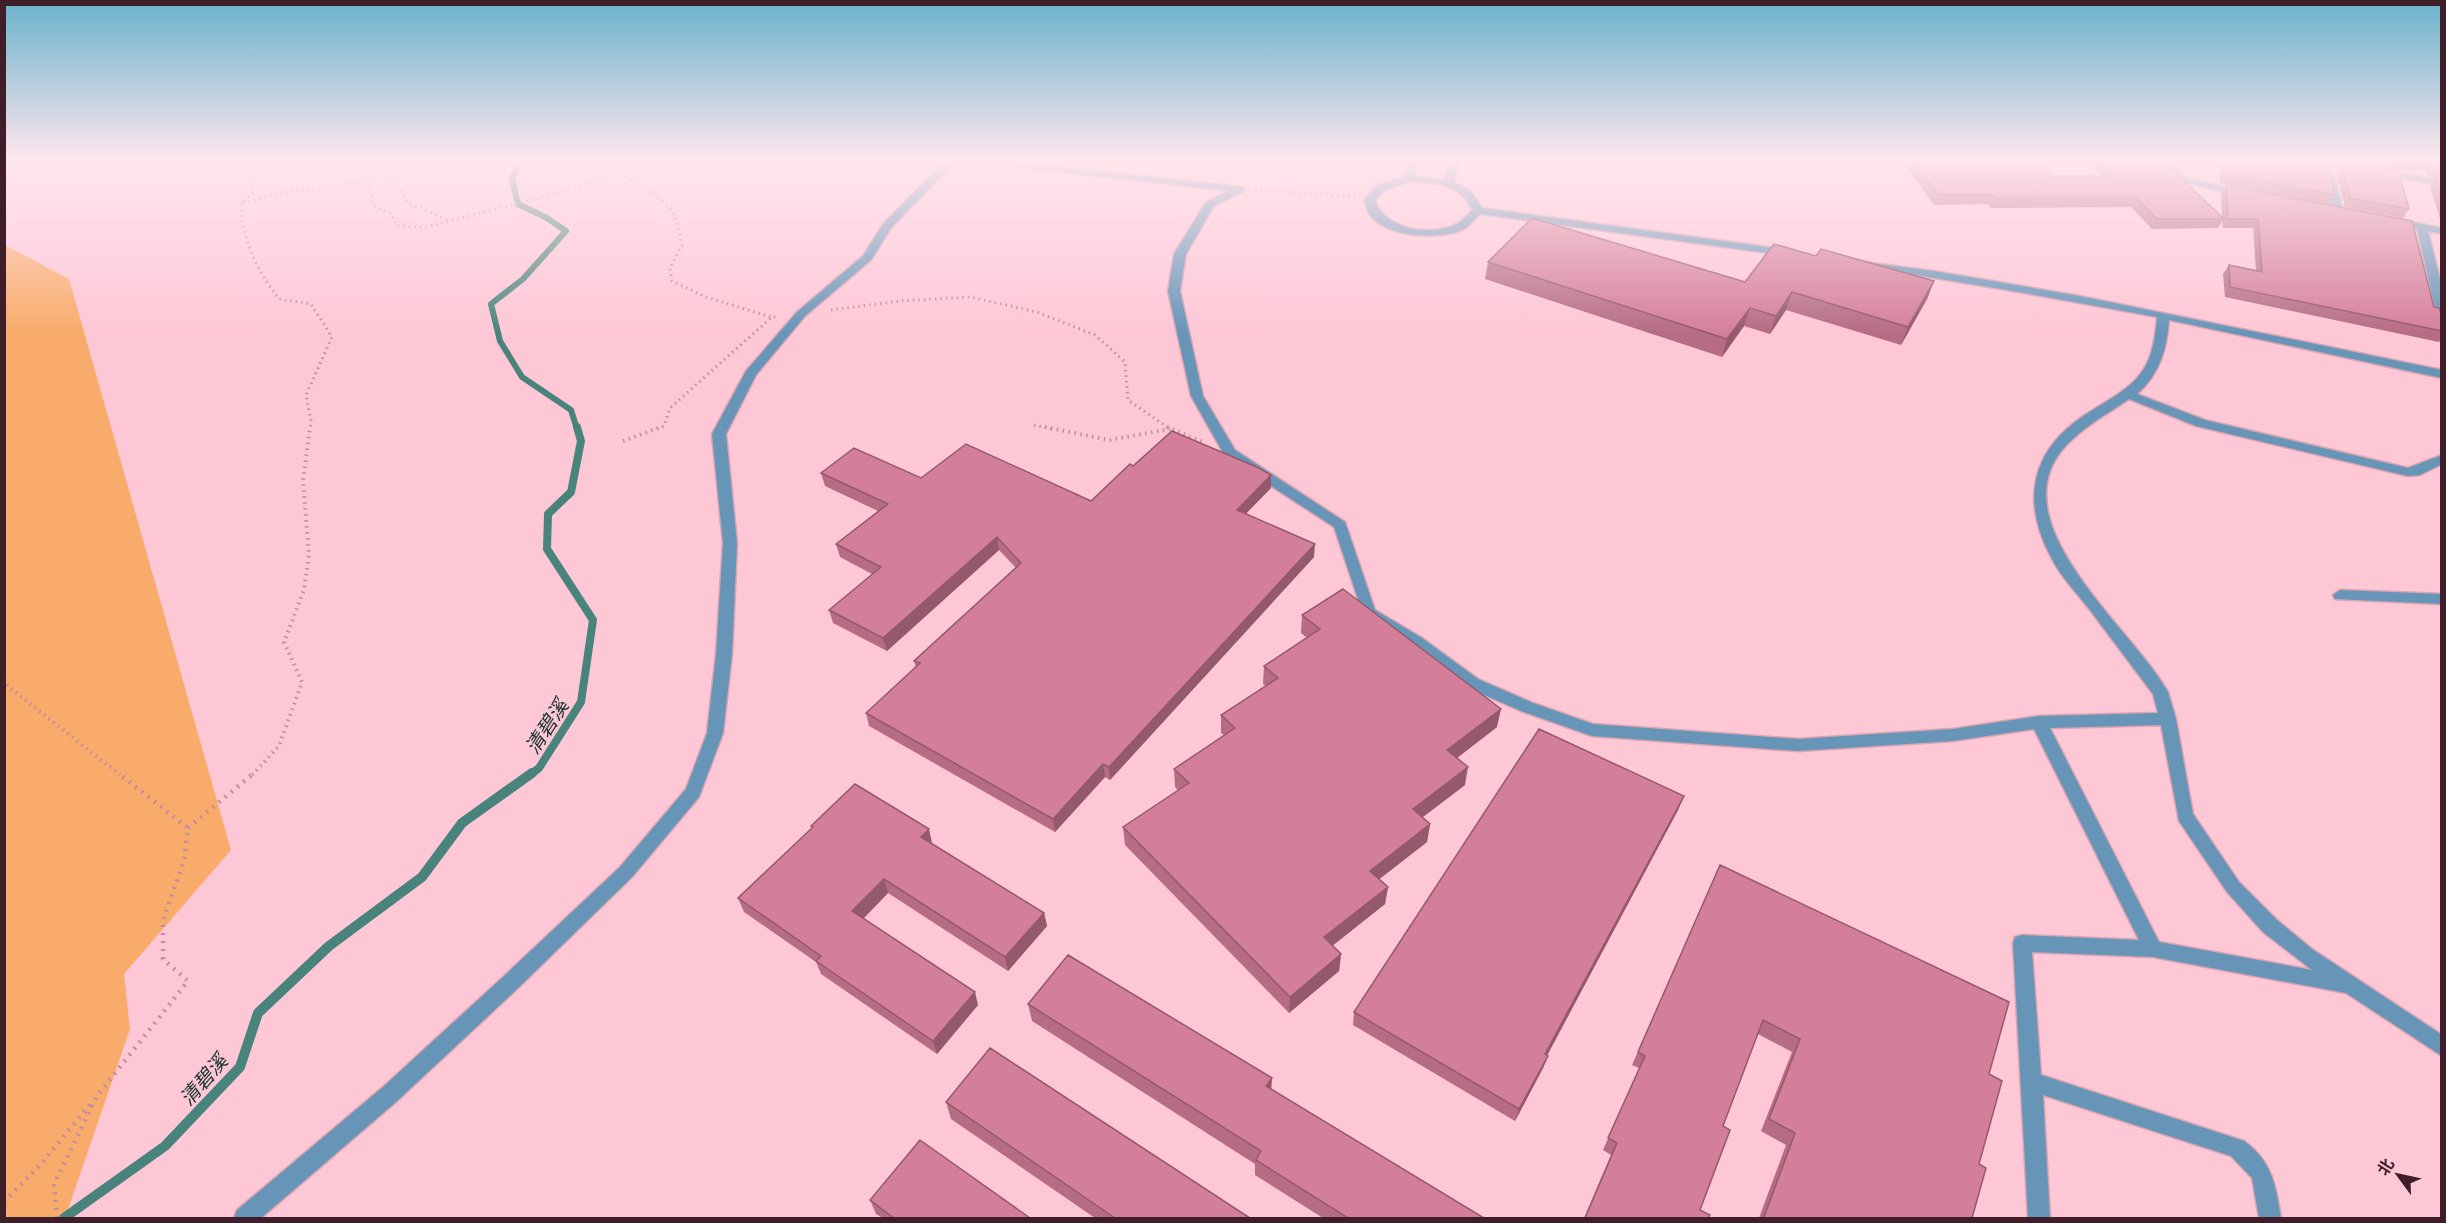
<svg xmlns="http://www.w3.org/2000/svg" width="2446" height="1223" viewBox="0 0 2446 1223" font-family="'Exo 2','Noto Sans SC',sans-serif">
	<rect width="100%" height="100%" fill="#fec7d6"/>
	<!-- green -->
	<path fill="#f8ab6a" d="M 5,245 L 69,279 L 231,850 L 124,974 L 130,1029 L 65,1218 L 5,1218 Z"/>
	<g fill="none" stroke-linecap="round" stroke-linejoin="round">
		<!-- stream-far2 -->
		<path stroke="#49847c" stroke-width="6" d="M 520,161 L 512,179 L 518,204 L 547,218 L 566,231 L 523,279 L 491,304 L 500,341 L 522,377 L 571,410 L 577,429"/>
		<!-- stream-far1 -->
		<path stroke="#49847c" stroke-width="8" d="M 530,775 L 539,768 L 581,702 L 593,620 L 547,549 L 548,514 L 571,492 L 581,441 L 577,427"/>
		<!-- stream -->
		<path stroke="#49847c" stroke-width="10" d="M 64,1218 L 165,1146 L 240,1067 L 258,1013 L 329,946 L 422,877 L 462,823 L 532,773"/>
		<!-- street casing -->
		<g stroke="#d8a5b3" stroke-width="3">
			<path id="street" d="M 945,161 L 956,161 L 891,228 L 871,260 L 805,316 L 756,375 L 726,434 L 737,543 L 732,654 L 723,733 L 699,797 L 632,877 L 517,989 L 397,1101 L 261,1218 L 234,1218 L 237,1210 L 383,1087 L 503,977 L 620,867 L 686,789 L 707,733 L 716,654 L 723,543 L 712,434 L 746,371 L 797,312 L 863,256 L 883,224 Z
				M 1006,161 L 1244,187 L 1244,191 L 1214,206 L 1186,254 L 1180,291 L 1203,396 L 1235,450 L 1345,522 L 1375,610 L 1422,638 L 1478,679 L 1533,703 L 1593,724 L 1798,739 L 1953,729 L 2039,716 L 2158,713 L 2153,694 C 2132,666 2111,638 2090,610 C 2077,593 2061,577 2052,559 C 2019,498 2032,447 2091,411 C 2136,384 2153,374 2157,317 L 2007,290 L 1861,266 L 1855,263 L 1857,261 L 1934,271 L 2080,296 L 2442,370 L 2442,378 L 2169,320 C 2167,348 2160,374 2137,394 L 2205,420 L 2408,468 L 2442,455 L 2442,464 L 2420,475 L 2408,476 L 2196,426 L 2129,399 C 2106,415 2082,427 2063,449 C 1999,525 2134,630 2168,692 L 2176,719 L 2193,814 L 2239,882 L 2277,920 L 2312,949 L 2442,1035 L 2442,1056 L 2346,993 L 2153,957 L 2032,952 L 2041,1075 L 2244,1141 C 2272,1161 2276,1186 2281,1218 L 2259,1218 L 2252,1178 L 2231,1156 L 2043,1095 L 2050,1218 L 2028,1218 L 2013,943 L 2015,937 L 2022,935 L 2139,940 L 2034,729 L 1953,741 L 1798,751 L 1592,736 L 1521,711 L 1466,687 L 1412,646 L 1364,617 L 1334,527 L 1225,456 L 1191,396 L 1168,291 L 1174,254 L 1206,202 L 1228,191 L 1018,167 ZM 2161,725 L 2179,821 L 2227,892 L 2263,932 L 2312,970 L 2159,942 L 2050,728 Z
				M 1409,161 L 1419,161 L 1414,176 L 1445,180 L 1450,161 L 1460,161 L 1454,182 L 1471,191 L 1482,208 L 1790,250 L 1795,253 L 1790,256 L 1480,214 C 1475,219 1469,227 1462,230 C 1438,240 1386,238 1369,214 C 1367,210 1366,205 1364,201 L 1376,186 L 1404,177 ZM 1409,182 C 1434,182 1462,184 1472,210 C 1467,215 1461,223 1454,225 C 1428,236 1386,229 1375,201 L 1383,191 Z
				M 2157,161 L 2168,161 L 2185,177 L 2248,193 L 2243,196 L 2177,181 Z
				M 2324,161 L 2357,165 L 2362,168 L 2357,171 L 2328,166 L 2324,165 Z
				M 2381,169 L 2442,180 L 2442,186 L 2377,174 L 2376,172 Z
				M 2330,173 L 2335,176 L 2343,211 L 2338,214 L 2333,211 L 2325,176 Z
				M 2394,218 L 2442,228 L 2442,234 L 2428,231 L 2442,286 L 2442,315 L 2436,312 L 2417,229 L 2390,223 L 2389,221 Z
				M 2340,590 L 2442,594 L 2442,604 L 2335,599 L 2333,595 Z"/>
		</g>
		<!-- path-far2 -->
		<path stroke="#bf8f9d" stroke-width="3" stroke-dasharray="1.5 4" stroke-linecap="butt" d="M 39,161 L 42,165 L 68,168 L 94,161
			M 252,161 L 249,177 L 254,191 L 241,204 C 243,242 256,269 279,299 L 311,304 L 332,337 L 306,395 L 311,421 L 310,429
			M 375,161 L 367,170 L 373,206 L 391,214 L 397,226 L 426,227 L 566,191 L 615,172
			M 384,161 L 388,166 L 385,175 L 398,185 L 407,202 L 448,220
			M 610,161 C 625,186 663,190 675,217 C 679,225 680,236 682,245 L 670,268 L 672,281 L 706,297 L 771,317
			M 1255,190 L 1356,197
			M 243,203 L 289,191 L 327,188 L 369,180
			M 831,310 L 900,301 L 970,297 L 1037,312 L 1095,335 L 1125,362 L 1128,400 L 1170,429
			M 1034,425 L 1052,429
			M 657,429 L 664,426 L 670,408 L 772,317 L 776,317"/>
		<!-- path-far1 -->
		<path stroke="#bf8f9d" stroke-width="4" stroke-dasharray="1.5 4.5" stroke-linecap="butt" d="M 1045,427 L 1109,440 L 1170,429
			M 1167,427 L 1203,442
			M 623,441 L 661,427
			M 4,679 L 9,687 L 120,775
			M 252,775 L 279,746 L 302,682 L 284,642 L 304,590 L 309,555 L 303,481 L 310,427"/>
		<!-- path -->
		<path stroke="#bf8f9d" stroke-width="4.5" stroke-dasharray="2 6" stroke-linecap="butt" d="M 188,828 L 254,773
			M 4,1202 L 40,1165 L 93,1101
			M 57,1218 L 54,1184 L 97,1096 L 188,981 L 163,959 L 163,920 L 184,861 L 188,828 L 118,773"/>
		<!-- street -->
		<use href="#street" fill="#6695b7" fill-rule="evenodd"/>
	</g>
	<!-- wall -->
	<path fill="#b66d84" d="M 1902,161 L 2039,161 L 2052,176 L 2101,176 L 2087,161 L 2163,161 L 2222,217 L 2221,194 L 2226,185 L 2434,307 L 2442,316 L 2442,338 L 2439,342 L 2225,297 L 2223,274 L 2229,265 L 2256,270 L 2253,228 L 2223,228 L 2222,221 L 2218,228 L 2152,229 L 2131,207 L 1991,208 L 1988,204 L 1934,205 Z
		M 2219,161 L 2328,161 L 2335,195 L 2329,204 L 2220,183 Z
		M 2341,161 L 2409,209 L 2403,218 L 2345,207 L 2336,170 Z
		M 2351,161 L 2442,161 L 2442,226 L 2430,186 L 2436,178 L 2427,175 L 2424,168 L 2409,172 Z
		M 1816,256 L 1934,281 L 1927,299 L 1901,345 L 1786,310 L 1770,334 L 1744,326 L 1722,357 L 1485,279 L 1488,262 L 1745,282 Z
		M 1133,466 L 1271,488 L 1246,513 L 1314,557 L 1110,780 L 1105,777 L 1055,832 L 869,726 L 866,713 L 916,667 L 914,661 L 1016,568 L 999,550 L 887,651 L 833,623 L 829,610 L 872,574 L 840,557 L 836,544 L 878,511 L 825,486 L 821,473 L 921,478 L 1091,501 Z
		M 1302,615 L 1497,727 L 1457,758 L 1465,785 L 1422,817 L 1430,824 L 1427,842 L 1379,879 L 1388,887 L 1385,904 L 1332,946 L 1341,954 L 1339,971 L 1289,1013 L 1125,845 L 1123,827 L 1178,790 L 1175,787 L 1174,769 L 1224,735 L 1221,733 L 1221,715 L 1266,686 L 1263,684 L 1264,666 L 1307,638 L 1301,633 Z
		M 1684,796 L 1678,810 L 1547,1055 L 1548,1056 L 1543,1068 L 1515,1121 L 1353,1025 L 1354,1012 Z
		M 811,826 L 932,843 L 931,844 L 1044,913 L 1047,926 L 1008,971 L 888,893 L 863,919 L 978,1005 L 937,1054 L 821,974 L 816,962 L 744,912 L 738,898 L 812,829 Z
		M 1720,865 L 1989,1074 L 1979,1164 L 1972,1218 L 1759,1218 L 1786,1145 L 1761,1131 L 1792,1052 L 1758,1034 L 1723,1126 L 1700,1210 L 1708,1218 L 1584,1218 L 1611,1155 L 1603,1150 L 1639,1068 L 1632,1065 Z
		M 1028,1004 L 1271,1089 L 1484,1218 L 1323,1218 L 1255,1175 L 1255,1164 L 1032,1021 Z
		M 946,1102 L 1250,1218 L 1095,1218 L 951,1119 Z
		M 870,1200 L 1030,1218 L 883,1218 L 876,1214 Z"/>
	<!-- shaded-wall -->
	<path fill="#94596c" d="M 2418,161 L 2429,161 L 2424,168 L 2409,172 L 2415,162 Z
		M 1934,281 L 1927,299 L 1901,345 L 1908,327 Z
		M 1792,292 L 1786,310 L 1770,334 L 1776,316 Z
		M 1750,308 L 1744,326 L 1722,357 L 1727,339 Z
		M 1271,475 L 1271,488 L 1237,523 L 1237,510 Z
		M 997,537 L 999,550 L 887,651 L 883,638 Z
		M 1315,544 L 1314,557 L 1110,780 L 1109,767 Z
		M 1501,709 L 1497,727 L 1444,768 L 1447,750 Z
		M 1103,764 L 1105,777 L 1055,832 L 1053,819 Z
		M 1468,767 L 1465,785 L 1410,827 L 1413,809 Z
		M 1684,796 L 1678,810 L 1541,1067 L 1545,1054 Z
		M 1430,824 L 1427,842 L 1368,888 L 1370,871 Z
		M 929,829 L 932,843 L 924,851 L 921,837 Z
		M 884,879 L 888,893 L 857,925 L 852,911 Z
		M 1388,887 L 1385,904 L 1322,954 L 1324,937 Z
		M 1044,913 L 1047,926 L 1008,971 L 1005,957 Z
		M 1341,954 L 1339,971 L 1289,1013 L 1290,997 Z
		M 975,992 L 978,1005 L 937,1054 L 933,1041 Z
		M 1548,1056 L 1543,1068 L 1515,1121 L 1519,1109 Z
		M 1272,1078 L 1271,1094 L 1266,1086 Z"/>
	<!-- building -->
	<path fill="#d47f9a" stroke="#94596c" stroke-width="1.5" d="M 1913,161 L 2039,161 L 2052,176 L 2109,176 L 2107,173 L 2112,173 L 2101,161 L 2163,161 L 2224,219 L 2157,219 L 2136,198 L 1995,198 L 1992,195 L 1938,195 Z
		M 2225,161 L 2328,161 L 2335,195 L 2226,174 Z
		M 2341,161 L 2399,171 L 2409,209 L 2350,198 Z
		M 2432,161 L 2442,161 L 2442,168 L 2433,166 Z
		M 2436,177 L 2442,177 L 2442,195 Z
		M 2226,185 L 2412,221 L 2434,307 L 2439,308 L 2442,316 L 2442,331 L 2230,287 L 2229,265 L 2262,272 L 2258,219 L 2228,219 Z
		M 1532,218 L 1745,282 L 1774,244 L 1816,256 L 1821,249 L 1934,281 L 1908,327 L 1792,292 L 1776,316 L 1750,308 L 1727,339 L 1488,262 Z
		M 1172,431 L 1259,468 L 1271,475 L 1237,510 L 1315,544 L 1109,767 L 1103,764 L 1053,819 L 866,713 L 920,663 L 914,661 L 1021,563 L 997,537 L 883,638 L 829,610 L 881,567 L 836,544 L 888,504 L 821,473 L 854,448 L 921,478 L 966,444 L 1091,501 L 1130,464 L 1133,466 Z
		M 1343,589 L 1501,709 L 1447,750 L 1468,767 L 1413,809 L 1430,824 L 1370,871 L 1388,887 L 1324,937 L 1341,954 L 1290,997 L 1123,827 L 1189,783 L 1174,769 L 1235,728 L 1221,715 L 1278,678 L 1264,666 L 1320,629 L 1302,615 Z
		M 1539,729 L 1684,796 L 1545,1054 L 1548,1056 L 1519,1109 L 1354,1012 Z
		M 855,784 L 929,829 L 921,837 L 1044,913 L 1005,957 L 884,879 L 852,911 L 975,992 L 933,1041 L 816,961 L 821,956 L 738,898 L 813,827 L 811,826 Z
		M 1720,865 L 2009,1002 L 1989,1074 L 2002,1081 L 1979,1164 L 1986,1168 L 1972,1218 L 1766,1218 L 1764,1217 L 1795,1133 L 1769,1119 L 1800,1039 L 1763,1020 L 1723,1126 L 1730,1130 L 1700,1210 L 1710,1215 L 1708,1218 L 1585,1218 L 1617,1143 L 1608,1138 L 1645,1056 L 1638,1052 Z
		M 1068,955 L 1272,1078 L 1266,1086 L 1484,1218 L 1348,1218 L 1256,1160 L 1261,1151 L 1028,1004 Z
		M 990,1048 L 1250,1218 L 1115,1218 L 946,1102 Z
		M 920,1140 L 1030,1218 L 894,1218 L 870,1200 Z"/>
	<!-- sky -->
	<linearGradient id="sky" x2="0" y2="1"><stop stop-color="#6ab2cb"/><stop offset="0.48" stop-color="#ffe6ed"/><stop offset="1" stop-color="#ffe6ed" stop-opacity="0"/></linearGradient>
	<rect width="2446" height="333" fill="url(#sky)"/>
	<g text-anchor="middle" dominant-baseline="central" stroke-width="4.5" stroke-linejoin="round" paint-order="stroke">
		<!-- water labels -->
		<g font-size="20" font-style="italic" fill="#173530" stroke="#fec7d6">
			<text transform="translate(546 726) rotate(-57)">清碧溪</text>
			<text transform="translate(203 1079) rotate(-49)">清碧溪</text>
		</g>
	</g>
	<!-- border -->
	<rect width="2446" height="1223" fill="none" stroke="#401e29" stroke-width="12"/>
	<!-- north arrow -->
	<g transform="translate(2398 1175) rotate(303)" stroke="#fec7d6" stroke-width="4.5" paint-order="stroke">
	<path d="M0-4.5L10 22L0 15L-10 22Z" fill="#401e29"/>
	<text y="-9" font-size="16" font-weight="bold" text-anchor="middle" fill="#401e29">北</text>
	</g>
</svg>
